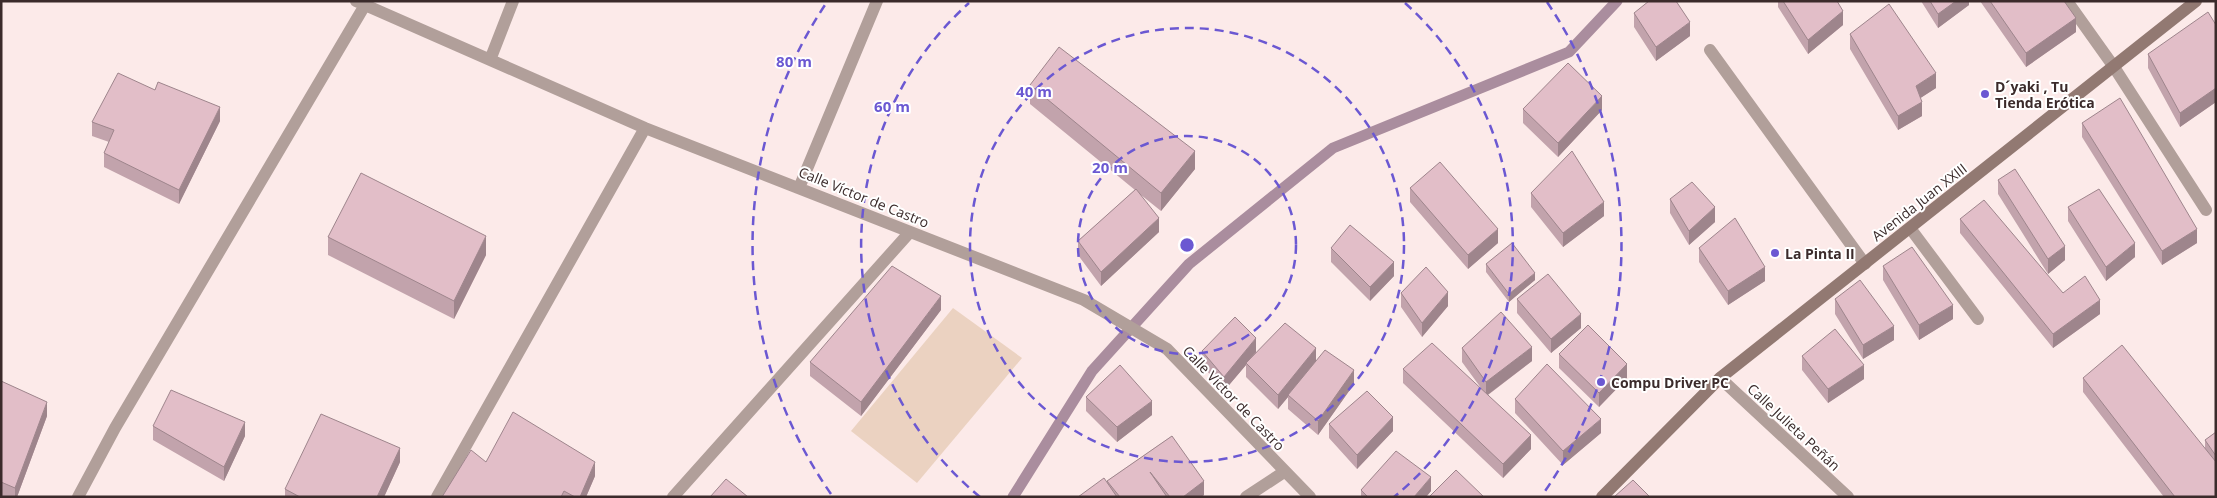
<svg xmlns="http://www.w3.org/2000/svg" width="2217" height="498" viewBox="0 0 2217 498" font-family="'Open Sans',sans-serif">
	<rect width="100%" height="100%" fill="#fceae9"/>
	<!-- grass -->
	<path fill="#ebd2c1" d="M 953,308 L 1022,358 L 917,483 L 851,431 Z"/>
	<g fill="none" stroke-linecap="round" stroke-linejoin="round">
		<!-- stream -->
		<path stroke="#aa8d9e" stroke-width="11" d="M 1013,497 L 1092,371 L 1189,264 L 1333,148 L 1569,52 L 1617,1"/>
		<!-- street -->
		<path stroke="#b19f9a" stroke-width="12" d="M 356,1 L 645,128 L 1084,300 L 1167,349 L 1310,497
			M 2067,1 L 2114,67 L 2206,210
			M 1710,50 L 1865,264
			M 490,60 L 513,1
			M 799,188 L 877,1
			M 1910,228 L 1978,319
			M 1720,378 L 1848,497
			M 78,497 L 115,428 L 365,5
			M 437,497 L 645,128
			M 673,497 L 910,232
			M 1246,497 L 1284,472"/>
		<!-- secondary -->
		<path stroke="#927972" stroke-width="12" d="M 1602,497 L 1720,378 L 2196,1"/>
	</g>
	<!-- wall -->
	<path fill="#c2a3ac" d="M 1778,1 L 1837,1 L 1843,25 L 1808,54 L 1778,7 Z
		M 1921,1 L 1969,1 L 1969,5 L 1938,28 Z
		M 1980,1 L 2064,1 L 2076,32 L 2026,67 Z
		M 1634,13 L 1690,36 L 1656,61 L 1634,27 Z
		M 2216,25 L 2216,102 L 2180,127 L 2148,68 L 2148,54 Z
		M 1850,34 L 1936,88 L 1920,98 L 1922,116 L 1898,130 L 1850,49 Z
		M 1030,85 L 1195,169 L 1161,211 L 1141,195 L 1159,232 L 1101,286 L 1078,255 L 1078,241 L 1135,190 L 1030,104 Z
		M 1523,109 L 1602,110 L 1558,157 L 1523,123 Z
		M 220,121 L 179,204 L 104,167 L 104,153 L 109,142 L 92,136 L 92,122 Z
		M 2082,123 L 2197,243 L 2162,265 L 2082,137 Z
		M 1998,180 L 2065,260 L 2048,274 L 1998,194 Z
		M 1410,188 L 1498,243 L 1468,269 L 1410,202 Z
		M 1531,193 L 1604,216 L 1563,247 L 1531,207 Z
		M 1670,199 L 1715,222 L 1689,245 L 1670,213 Z
		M 2068,207 L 2135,257 L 2106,281 L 2068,221 Z
		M 1960,219 L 2063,293 L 2100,314 L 2053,348 L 1960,233 Z
		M 328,237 L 486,255 L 454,319 L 328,255 Z
		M 1331,248 L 1394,276 L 1370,301 L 1331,262 Z
		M 1699,248 L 1765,281 L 1728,305 L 1699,262 Z
		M 1486,264 L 1535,280 L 1509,302 L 1486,272 Z
		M 1883,266 L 1953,319 L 1919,340 L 1883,280 Z
		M 1401,293 L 1448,306 L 1422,337 L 1401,307 Z
		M 1517,299 L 1581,328 L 1551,353 L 1517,313 Z
		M 1835,299 L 1894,340 L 1863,359 L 1835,314 Z
		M 941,310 L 861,416 L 810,376 L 810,362 Z
		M 1462,348 L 1532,361 L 1488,395 L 1531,449 L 1503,478 L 1403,383 L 1403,369 L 1481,388 L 1462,362 Z
		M 1202,351 L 1256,352 L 1316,362 L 1354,384 L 1318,435 L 1288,409 L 1288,397 L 1278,409 L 1246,377 L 1246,365 L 1224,391 L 1202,365 Z
		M 1559,354 L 1627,378 L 1599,407 L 1559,368 Z
		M 1802,356 L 1864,379 L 1828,403 L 1802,370 Z
		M 2083,378 L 2205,449 L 2205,440 L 2216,432 L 2216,497 L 2164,497 L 2083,392 Z
		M 1,381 L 47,416 L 17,497 L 1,496 Z
		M 1086,397 L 1152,415 L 1117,442 L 1086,411 Z
		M 1515,399 L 1601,433 L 1563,465 L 1515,413 Z
		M 1329,424 L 1393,431 L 1357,469 L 1329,438 Z
		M 153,426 L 245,436 L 224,481 L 153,440 Z
		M 1172,436 L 1204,495 L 1201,497 L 1078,497 L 1107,483 L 1107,481 Z
		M 400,462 L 384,497 L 285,497 L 285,489 Z
		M 486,462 L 595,476 L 586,497 L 442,497 Z
		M 1361,490 L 1431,491 L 1426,497 L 1361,497 Z"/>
	<!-- shaded-wall -->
	<path fill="#9e858c" d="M 1956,1 L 1969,1 L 1969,5 L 1938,28 L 1938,14 Z
		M 1843,11 L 1843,25 L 1808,54 L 1808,40 Z
		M 2076,18 L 2076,32 L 2026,67 L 2026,53 Z
		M 1690,22 L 1690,36 L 1656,61 L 1656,47 Z
		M 1936,73 L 1936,88 L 1916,101 L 1916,86 Z
		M 2216,88 L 2216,102 L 2180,127 L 2180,113 Z
		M 1602,96 L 1602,110 L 1558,157 L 1558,143 Z
		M 1922,102 L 1922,116 L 1898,130 L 1898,116 Z
		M 220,107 L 220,121 L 179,204 L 179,190 Z
		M 1195,151 L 1195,169 L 1161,211 L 1161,193 Z
		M 1604,202 L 1604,216 L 1563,247 L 1563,233 Z
		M 1715,207 L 1715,222 L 1689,245 L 1689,231 Z
		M 1159,218 L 1159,232 L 1101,286 L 1101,272 Z
		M 1498,229 L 1498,243 L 1468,269 L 1468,255 Z
		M 2197,229 L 2197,243 L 2162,265 L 2162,251 Z
		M 486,236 L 486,255 L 454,319 L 454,301 Z
		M 2135,243 L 2135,257 L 2106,281 L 2106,267 Z
		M 2065,246 L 2065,260 L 2048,274 L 2048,259 Z
		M 1394,262 L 1394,276 L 1370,301 L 1370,287 Z
		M 1765,267 L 1765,281 L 1728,305 L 1728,291 Z
		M 1535,273 L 1535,280 L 1509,302 L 1509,294 Z
		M 1448,292 L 1448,306 L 1422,337 L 1422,323 Z
		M 941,296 L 941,310 L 861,416 L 861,402 Z
		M 2100,300 L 2100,314 L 2053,348 L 2053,334 Z
		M 1953,305 L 1953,319 L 1919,340 L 1919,325 Z
		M 1581,314 L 1581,328 L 1551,353 L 1551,339 Z
		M 1894,326 L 1894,340 L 1863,359 L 1863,345 Z
		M 1256,338 L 1256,352 L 1246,363 L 1246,365 L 1224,391 L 1224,377 Z
		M 1532,347 L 1532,361 L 1486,396 L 1486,382 Z
		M 1316,348 L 1316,362 L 1288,395 L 1288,397 L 1278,409 L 1278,395 Z
		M 1627,364 L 1627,378 L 1599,407 L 1599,393 Z
		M 1864,365 L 1864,379 L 1828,403 L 1828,389 Z
		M 1354,370 L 1354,384 L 1318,435 L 1318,421 Z
		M 1152,401 L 1152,415 L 1117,442 L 1117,427 Z
		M 47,402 L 47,416 L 17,497 L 15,497 L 15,488 Z
		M 1393,417 L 1393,431 L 1357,469 L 1357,455 Z
		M 1601,419 L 1601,433 L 1563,465 L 1563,451 Z
		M 245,422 L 245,436 L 224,481 L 224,467 Z
		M 1531,435 L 1531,449 L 1503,478 L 1503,464 Z
		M 400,448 L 400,462 L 384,497 L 377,497 Z
		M 595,462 L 595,476 L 586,497 L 580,497 Z
		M 1431,477 L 1431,491 L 1426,497 L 1414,497 Z
		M 1204,481 L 1204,495 L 1201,497 L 1183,497 Z"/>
	<!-- building -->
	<path fill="#e2bec8" stroke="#9e858c" d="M 1649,1 L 1676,1 L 1690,22 L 1656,47 L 1634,13 Z
		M 1783,1 L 1837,1 L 1843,11 L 1808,40 Z
		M 1930,1 L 1956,1 L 1938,14 Z
		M 1990,1 L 2064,1 L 2076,18 L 2026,53 Z
		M 1889,4 L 1936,73 L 1916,86 L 1922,102 L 1898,116 L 1850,34 Z
		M 2208,12 L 2216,25 L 2216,88 L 2180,113 L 2148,54 Z
		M 1059,47 L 1195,151 L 1161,193 L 1030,85 Z
		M 1568,63 L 1602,96 L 1558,143 L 1523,109 Z
		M 118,73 L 155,90 L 158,82 L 220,107 L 179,190 L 104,153 L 114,130 L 92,122 Z
		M 2120,98 L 2197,229 L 2162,251 L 2082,123 Z
		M 1572,151 L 1604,202 L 1563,233 L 1531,193 Z
		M 1440,162 L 1498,229 L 1468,255 L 1410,188 Z
		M 2015,169 L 2065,246 L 2048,259 L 1998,180 Z
		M 361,173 L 486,236 L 454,301 L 328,237 Z
		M 1692,182 L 1715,207 L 1689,231 L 1670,199 Z
		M 1136,189 L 1159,218 L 1101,272 L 1078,241 Z
		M 2099,189 L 2135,243 L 2106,267 L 2068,207 Z
		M 1984,200 L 2063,293 L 2085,276 L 2100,300 L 2053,334 L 1960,219 Z
		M 1735,218 L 1765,267 L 1728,291 L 1699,248 Z
		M 1350,225 L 1394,262 L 1370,287 L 1331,248 Z
		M 1512,243 L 1535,273 L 1509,294 L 1486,264 Z
		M 1912,247 L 1953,305 L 1919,325 L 1883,266 Z
		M 892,266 L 941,296 L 861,402 L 810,362 Z
		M 1426,267 L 1448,292 L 1422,323 L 1401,293 Z
		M 1548,274 L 1581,314 L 1551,339 L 1517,299 Z
		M 1860,280 L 1894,326 L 1863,345 L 1835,299 Z
		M 1501,312 L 1532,347 L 1486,382 L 1462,348 Z
		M 1235,317 L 1256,338 L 1224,377 L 1202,351 Z
		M 1285,323 L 1316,348 L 1278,395 L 1246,363 Z
		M 1588,325 L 1627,364 L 1599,393 L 1559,354 Z
		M 1835,329 L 1864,365 L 1828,389 L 1802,356 Z
		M 1432,343 L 1531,435 L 1503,464 L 1403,369 Z
		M 2122,345 L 2216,462 L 2216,497 L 2175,497 L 2083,378 Z
		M 1325,350 L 1354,370 L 1318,421 L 1288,395 Z
		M 1547,364 L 1601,419 L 1563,451 L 1515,399 Z
		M 1120,365 L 1152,401 L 1117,427 L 1086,397 Z
		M 1,381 L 47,402 L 15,488 L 1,482 Z
		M 171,390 L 245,422 L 224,467 L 153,426 Z
		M 1367,391 L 1393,417 L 1357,455 L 1329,424 Z
		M 513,412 L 595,462 L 580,497 L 575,497 L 564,491 L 561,497 L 442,497 L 471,450 L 486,462 Z
		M 321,414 L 400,448 L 377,497 L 300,497 L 285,489 Z
		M 2216,432 L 2216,456 L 2205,440 Z
		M 1172,436 L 1204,481 L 1183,497 L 1170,497 L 1150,472 L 1167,497 L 1120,497 L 1107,481 Z
		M 1396,451 L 1431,477 L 1414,497 L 1368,497 L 1361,490 Z
		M 1456,470 L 1484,497 L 1429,497 Z
		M 1104,478 L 1117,497 L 1078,497 Z
		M 726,479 L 748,497 L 710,497 Z
		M 1633,480 L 1650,497 L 1614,497 Z"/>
	<!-- distance rings -->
	<g fill="none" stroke="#6b58d2" stroke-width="2.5" stroke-dasharray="9 6">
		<circle cx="1187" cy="245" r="109"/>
		<circle cx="1187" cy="245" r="217"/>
		<path d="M980 497A326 326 0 0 1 969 3M1405 3A326 326 0 0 1 1394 497"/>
		<path d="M831 494A434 434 0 0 1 827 2M1547 2A434 434 0 0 1 1543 494"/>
	</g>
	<!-- markers -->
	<g fill="#6b58d2" stroke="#fff" stroke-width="2">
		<circle cx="1985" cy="94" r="5"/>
		<circle cx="1775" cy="253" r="5"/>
		<circle cx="1601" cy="382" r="5"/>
	</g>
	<g text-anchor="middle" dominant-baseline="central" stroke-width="4" stroke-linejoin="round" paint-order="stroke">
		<!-- poi labels -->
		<g font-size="14" font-weight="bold" fill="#3b2b2b" stroke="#fff" text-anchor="start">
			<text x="1995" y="86">D´yaki , Tu<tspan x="1995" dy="16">Tienda Erótica</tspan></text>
			<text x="1785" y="253">La Pinta II</text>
			<text x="1611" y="382">Compu Driver PC</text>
		</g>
		<!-- street labels -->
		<g font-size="14" fill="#3b2b2b" stroke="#fff">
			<text transform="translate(864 197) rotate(22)">Calle Víctor de Castro</text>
			<text transform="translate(1919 202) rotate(-38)">Avenida Juan XXIII</text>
			<text transform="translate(1234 398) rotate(46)">Calle Víctor de Castro</text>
			<text transform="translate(1794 427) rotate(43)">Calle Julieta Peñán</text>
		</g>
	</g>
	<circle cx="1187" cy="245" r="8" fill="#6b58d2" stroke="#fff" stroke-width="2.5"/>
	<g font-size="15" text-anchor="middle" font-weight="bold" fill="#6b58d2" stroke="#fff" stroke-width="4" stroke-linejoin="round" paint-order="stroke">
		<text x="794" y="67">80 m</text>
		<text x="1034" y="97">40 m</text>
		<text x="892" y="112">60 m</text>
		<text x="1110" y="173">20 m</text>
	</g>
	<!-- border -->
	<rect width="2217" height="498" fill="none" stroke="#3b2b2b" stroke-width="5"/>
</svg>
